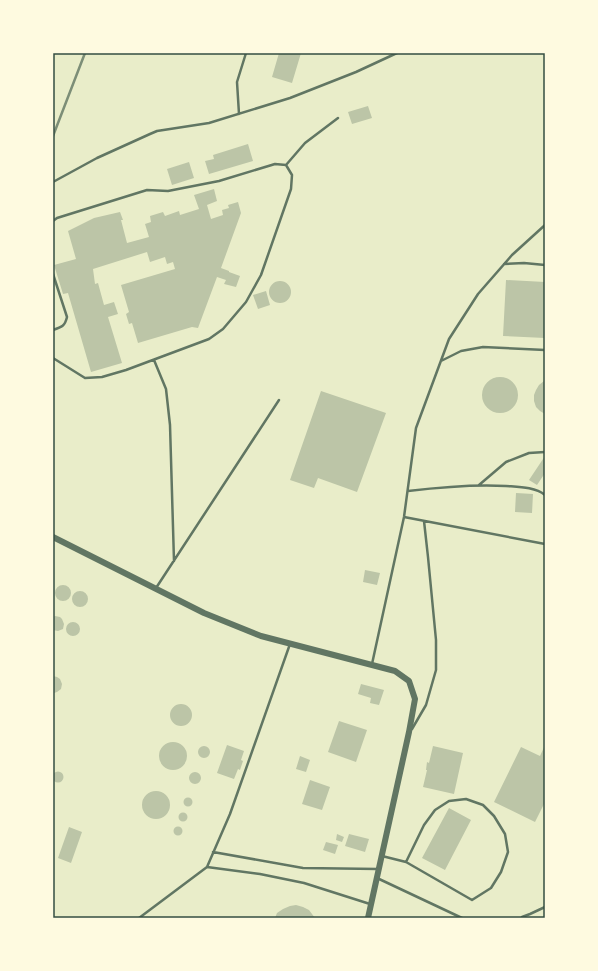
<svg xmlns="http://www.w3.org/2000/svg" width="598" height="971" viewBox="0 0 598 971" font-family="'Varela Round',sans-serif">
	<rect width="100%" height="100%" fill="#e9edc9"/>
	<!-- building -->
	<path fill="#bcc5a7" d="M 279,53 L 301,53 L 292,83 L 272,77 Z
		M 368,106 L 372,118 L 352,124 L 348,112 Z
		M 248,144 L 253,161 L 209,174 L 205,161 L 214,159 L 213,155 Z
		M 189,162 L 194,178 L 172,185 L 167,169 Z
		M 214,189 L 217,201 L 207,205 L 211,219 L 223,215 L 222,210 L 229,208 L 228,205 L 238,202 L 241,213 L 221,268 L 229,271 L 229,272 L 240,276 L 236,287 L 224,284 L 226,280 L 217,277 L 198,328 L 192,327 L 138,343 L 132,323 L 129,324 L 126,314 L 129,312 L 121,285 L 175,269 L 173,262 L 167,264 L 165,257 L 150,262 L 147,252 L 93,269 L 95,284 L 98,283 L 104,305 L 114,302 L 118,314 L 108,317 L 122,363 L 91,372 L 68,293 L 63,294 L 54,265 L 76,259 L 68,231 L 94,218 L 120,212 L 123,220 L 121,220 L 127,243 L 149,237 L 145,224 L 151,222 L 150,216 L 163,212 L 165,216 L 179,211 L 180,215 L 199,209 L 194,195 Z
		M 506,280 L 545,282 L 545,338 L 503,336 Z
		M269 292a11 11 0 1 1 22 0a11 11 0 1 1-22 0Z
		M 266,291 L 270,305 L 258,309 L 253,295 Z
		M482 395a18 18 0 1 1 36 0a18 18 0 1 1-36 0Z
		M 544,381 L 545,381 L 545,414 L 540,411 L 536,407 L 534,401 L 534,395 L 536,390 L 539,385 Z
		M 321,391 L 386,413 L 357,492 L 318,478 L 314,488 L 290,480 Z
		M 545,456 L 545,473 L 537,485 L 529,480 Z
		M 516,493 L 533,494 L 532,513 L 515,512 Z
		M 365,570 L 380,573 L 377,585 L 363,582 Z
		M55 593a8 8 0 1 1 16 0a8 8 0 1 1-16 0Z
		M72 599a8 8 0 1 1 16 0a8 8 0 1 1-16 0Z
		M 55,616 L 60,617 L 62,619 L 64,624 L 63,629 L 58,631 L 53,630 L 53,617 Z
		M66 629a7 7 0 1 1 14 0a7 7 0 1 1-14 0Z
		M 53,676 L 57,677 L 60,679 L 62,684 L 61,689 L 57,692 L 54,693 L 53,693 Z
		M 361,684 L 384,690 L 379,705 L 370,703 L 371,698 L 358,694 Z
		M170 715a11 11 0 1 1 22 0a11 11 0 1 1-22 0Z
		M 339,721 L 367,730 L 356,762 L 328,752 Z
		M159 756a14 14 0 1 1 28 0a14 14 0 1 1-28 0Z
		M 227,745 L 244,751 L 241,760 L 243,761 L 240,770 L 238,769 L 234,779 L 217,773 Z
		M 545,745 L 545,802 L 535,822 L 494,802 L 521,747 L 540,756 Z
		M198 752a6 6 0 1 1 12 0a6 6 0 1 1-12 0Z
		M 433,746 L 463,753 L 454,794 L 423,787 L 427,770 L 426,770 L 427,762 L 429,763 Z
		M 300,756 L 310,760 L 306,772 L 296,769 Z
		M52.5 777a5.5 5.5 0 1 1 11 0a5.5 5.5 0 1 1-11 0Z
		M189 778a6 6 0 1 1 12 0a6 6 0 1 1-12 0Z
		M 310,780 L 330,787 L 322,810 L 302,804 Z
		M142 805a14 14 0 1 1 28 0a14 14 0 1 1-28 0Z
		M183.5 802a4.5 4.5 0 1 1 9 0a4.5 4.5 0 1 1-9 0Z
		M 449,808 L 471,820 L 445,870 L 422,858 Z
		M178.5 817a4.5 4.5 0 1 1 9 0a4.5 4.5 0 1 1-9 0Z
		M173.5 831a4.5 4.5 0 1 1 9 0a4.5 4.5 0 1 1-9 0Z
		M 69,827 L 82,832 L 71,863 L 58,858 Z
		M 337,834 L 344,837 L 342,842 L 336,840 Z
		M 349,834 L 369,839 L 365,852 L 345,846 Z
		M 326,842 L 338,845 L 335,854 L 323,850 Z
		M 296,905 L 303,907 L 309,910 L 315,918 L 275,918 L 277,913 L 283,909 L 290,906 Z"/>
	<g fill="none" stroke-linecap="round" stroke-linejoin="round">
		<!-- service -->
		<path stroke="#617663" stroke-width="2.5" d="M 239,114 L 237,82 L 246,53
			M 286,165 L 305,143 L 338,118
			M 53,182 L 97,158 L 150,134 L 157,131 L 209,123 L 290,98 L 356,72 L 397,53
			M 53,221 L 57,218 L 147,190 L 168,191 L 219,181 L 275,164 L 286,165 L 292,175 L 291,189 L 261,275 L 246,302 L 223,329 L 209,339 L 126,370 L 102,377 L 85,378 L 53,358
			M 504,264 L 524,263 L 545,265
			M 53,274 L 67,317 C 65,326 62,327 53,330
			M 154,360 L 166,389 L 170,425 L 174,561
			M 441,361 L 461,351 L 483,347 L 545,350
			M 479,485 L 506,462 L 529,453 L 545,452
			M 408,491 C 441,487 473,484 506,486 C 519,487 535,487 545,495
			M 404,517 L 545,544
			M 156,588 L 279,400
			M 372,664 L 404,517 L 416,428 L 449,339 L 478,294 L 512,255 L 545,225
			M 412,729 L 426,705 L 436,670 L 436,640 L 428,557 L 424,521
			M 213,852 L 303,868 L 378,869
			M 382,856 L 406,862 L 424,825 L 435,810 L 449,801 L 466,799 L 483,805 L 494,816 L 505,834 L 508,852 L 501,872 L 491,888 L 472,900 L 406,862
			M 207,867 L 260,874 L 304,883 L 370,904
			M 377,878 L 462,918
			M 522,917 L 530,914 L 545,907
			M 139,918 L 207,867 L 230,814 L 290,644"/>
		<!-- tertiary -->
		<path stroke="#617663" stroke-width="6" d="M 53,537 L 204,613 L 261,636 L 395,671 L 409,681 L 415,699 L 409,732 L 368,918"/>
		<!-- rail -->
		<path stroke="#7c8e77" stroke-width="2.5" d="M 53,136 L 85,53"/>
	</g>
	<!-- border -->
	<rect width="598" height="971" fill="none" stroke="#fefae0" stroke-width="108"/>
	<rect x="54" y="54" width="490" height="863" fill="none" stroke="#344e41" stroke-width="1.5"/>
</svg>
